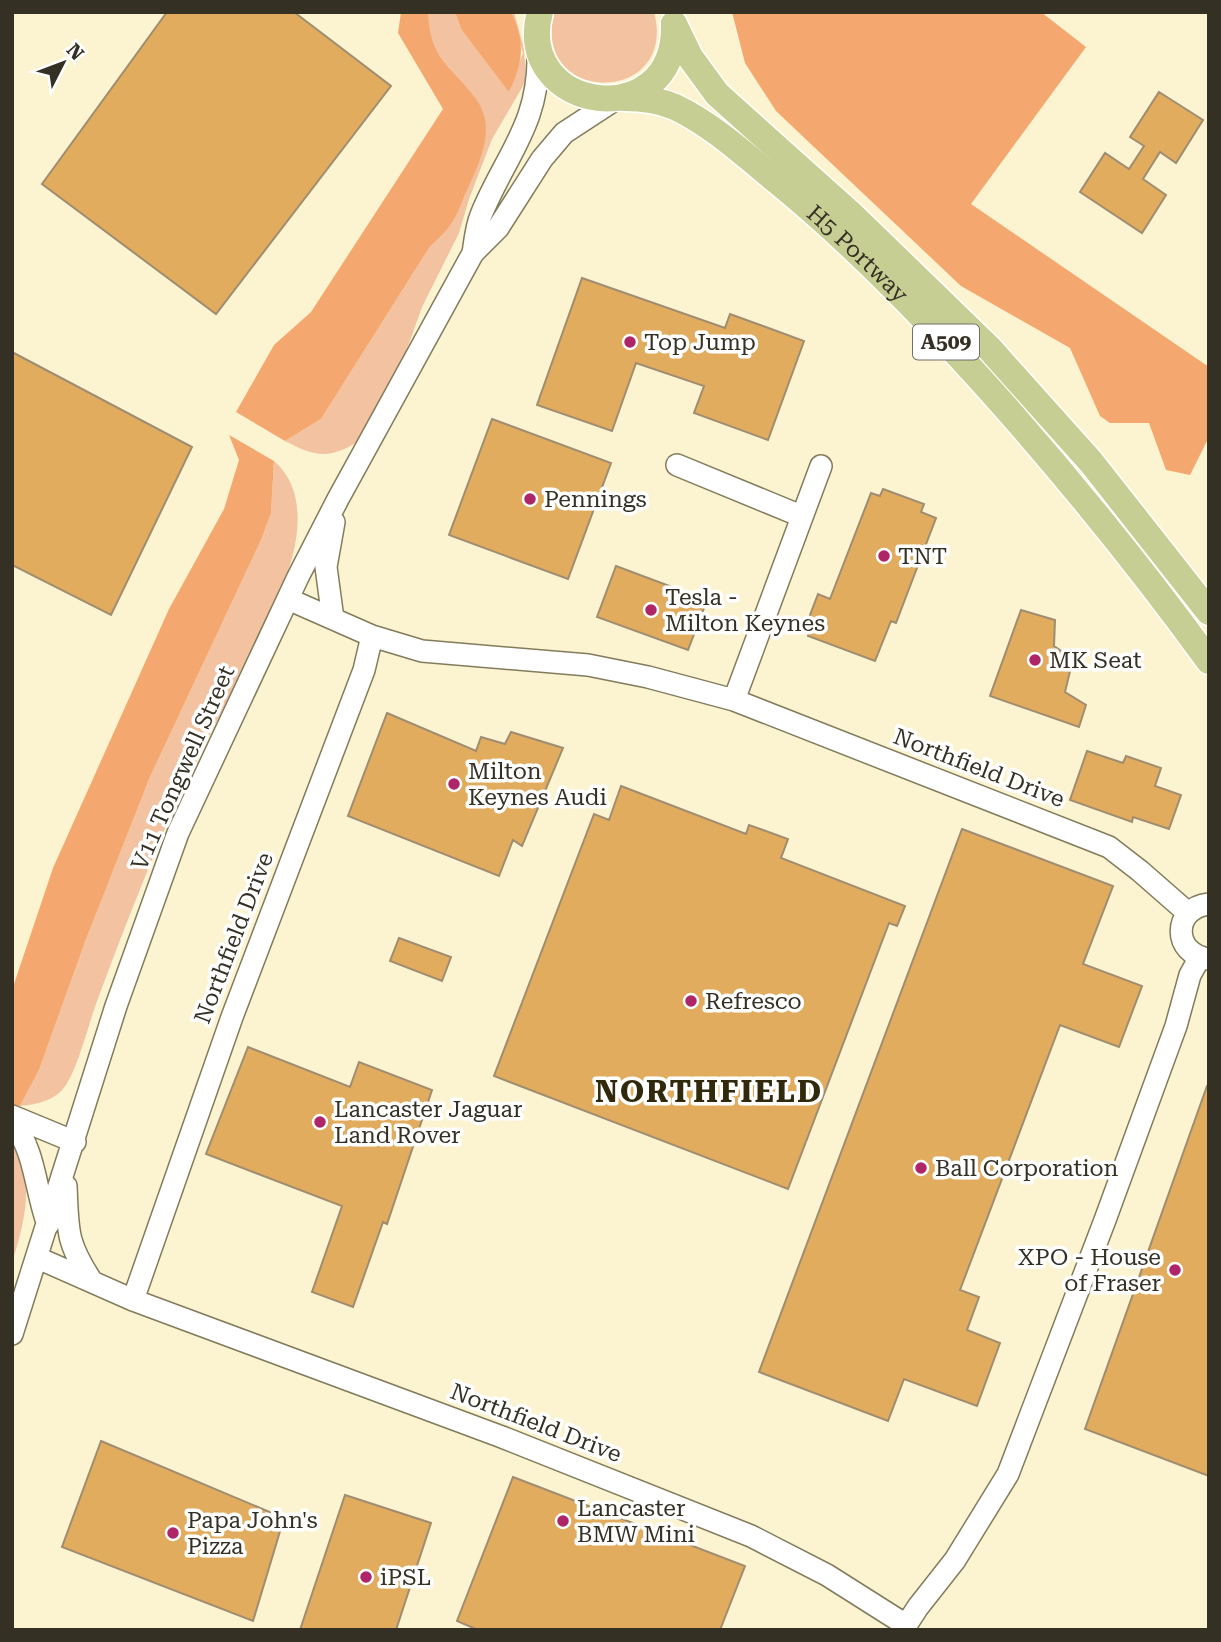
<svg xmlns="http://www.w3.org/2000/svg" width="1221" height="1642" viewBox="0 0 1221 1642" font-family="'Roboto Serif',serif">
	<rect width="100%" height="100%" fill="#fcf3d1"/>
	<!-- green -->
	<path fill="#f2c2a1" d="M 428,12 L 455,12 L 461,29 L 509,91 L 523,53 L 511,12 L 514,12 L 524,49 L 526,78 L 523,86 L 492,139 L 469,199 L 459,233 L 422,307 L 402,363 L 357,442 C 328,460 314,456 285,441 L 321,419 L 429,248 L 451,224 L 483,112 C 468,86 435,65 429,35 C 427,28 428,19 428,12 Z
		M 554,12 L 654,12 C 679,105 531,107 554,12 Z
		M 274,461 C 301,484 301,522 293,554 C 286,583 272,611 259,637 C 228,703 191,766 163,833 C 140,888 118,944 97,1001 C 89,1023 78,1067 66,1085 C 55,1101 38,1104 20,1106 L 39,1070 L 85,942 L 150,777 L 261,540 L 271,513 Z
		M 12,1139 C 36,1176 25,1223 12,1262 Z"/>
	<!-- forest -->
	<path fill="#f4a870" d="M 401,12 L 428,12 C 430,61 450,64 476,99 C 497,128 480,161 467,190 C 462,201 458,214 451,224 C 445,233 436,240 429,248 L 321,419 L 285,441 L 236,412 L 274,345 L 311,312 L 443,109 L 398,33 Z
		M 455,12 L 511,12 C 526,43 523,62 509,92 L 461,29 Z
		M 732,12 L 1041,12 L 1086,47 L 971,204 L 1209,367 L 1209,441 L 1207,441 L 1190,475 L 1166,470 L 1149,423 L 1110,423 L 1100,416 L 1070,348 L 961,286 L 776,111 L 745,63 Z
		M 229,435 L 274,461 L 271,513 L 261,540 L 150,777 L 85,942 L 39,1070 L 20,1106 L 13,1105 L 12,990 L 53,868 L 169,609 L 224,509 L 239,460 Z"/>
	<!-- building -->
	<path fill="#e1ac5d" stroke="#a08d71" stroke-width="2" d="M 167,12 L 294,12 L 391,86 L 216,314 L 42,184 Z
		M 1159,92 L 1203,120 L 1176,163 L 1160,152 L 1143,179 L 1166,195 L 1142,233 L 1080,192 L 1105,153 L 1129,169 L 1144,146 L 1130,137 Z
		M 582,278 L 725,328 L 730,314 L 804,341 L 768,440 L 694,413 L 704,386 L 636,363 L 612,431 L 537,405 Z
		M 12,352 L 192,447 L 111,615 L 12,565 Z
		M 492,419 L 611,463 L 568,579 L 449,535 Z
		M 883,489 L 924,504 L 921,512 L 936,518 L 896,623 L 891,621 L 875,661 L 808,636 L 812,625 L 807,623 L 818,594 L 830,599 L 871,493 L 880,496 Z
		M 616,566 L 707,600 L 688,650 L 597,617 Z
		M 1021,610 L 1055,620 L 1054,646 L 1073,659 L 1065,692 L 1086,705 L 1079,727 L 990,696 Z
		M 387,713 L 476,751 L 481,737 L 505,744 L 511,732 L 563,748 L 522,846 L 513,840 L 499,876 L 348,816 Z
		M 1087,751 L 1123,763 L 1126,756 L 1161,768 L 1155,786 L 1181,795 L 1169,829 L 1133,817 L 1132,822 L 1070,800 Z
		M 621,786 L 746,834 L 749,825 L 788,839 L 781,858 L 905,906 L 897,926 L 889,923 L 788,1189 L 494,1076 L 594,814 L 609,820 Z
		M 962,829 L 1113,886 L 1083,964 L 1142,986 L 1119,1047 L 1060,1025 L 960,1290 L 979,1297 L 967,1330 L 1000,1343 L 977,1406 L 904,1379 L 888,1421 L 759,1372 Z
		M 399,938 L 451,957 L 442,981 L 390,961 Z
		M 248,1047 L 350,1087 L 359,1062 L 432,1090 L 387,1224 L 383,1222 L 353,1307 L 312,1292 L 342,1206 L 206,1154 Z
		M 1207,1086 L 1209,1086 L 1209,1476 L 1085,1429 Z
		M 101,1441 L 284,1518 L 253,1621 L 62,1547 Z
		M 513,1477 L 745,1566 L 720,1630 L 478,1630 L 457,1621 Z
		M 345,1495 L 431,1523 L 396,1630 L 300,1630 Z"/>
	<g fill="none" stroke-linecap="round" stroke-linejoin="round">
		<!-- minor casing -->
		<g stroke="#827b5c" stroke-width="24">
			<path id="minor" d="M 473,253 C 475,241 476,227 481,215 C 506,154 540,124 538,52
				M 677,465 L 801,516
				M 288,599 L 372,636 L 422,651 L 588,665 L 648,677 L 734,700 L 1109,847 L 1140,871 L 1188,913
				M 333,619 L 326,567 L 334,522
				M 734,700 L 821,466
				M 1209,904 C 1172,908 1172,954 1209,959
				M 12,1116 L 75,1142
				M 12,1121 C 36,1152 35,1190 48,1225
				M 66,1186 C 68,1230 66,1242 91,1280
				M 38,1258 L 133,1300 L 502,1437 L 751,1536 L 827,1575 L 906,1625
				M 133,1300 L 232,1017 L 364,670 L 372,636
				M 12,1334 L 116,1006 L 178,833 L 298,577 L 338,499 L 473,253 L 498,228 L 542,159 L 564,133 L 616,99
				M 903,1630 L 918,1607 L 955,1560 L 1008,1474 L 1105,1220 L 1176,1026 L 1190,975 L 1200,957"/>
		</g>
		<!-- major casing -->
		<g stroke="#fff" stroke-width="29">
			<g id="major">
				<path d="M 540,12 C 513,113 677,136 674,24"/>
				<path d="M 674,24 L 690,57 L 717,94 L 853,216 L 989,348 L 1091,462 L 1209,612"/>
				<path id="s1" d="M 624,98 C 641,98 659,100 675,107 C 713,125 746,156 778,182 C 861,250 936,329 1007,409 C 1078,490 1145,573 1209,661"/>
			</g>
		</g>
		<!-- minor -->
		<use href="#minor" stroke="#fff" stroke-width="21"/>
		<!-- major -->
		<use href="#major" stroke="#c7ce94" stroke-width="26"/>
	</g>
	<!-- markers -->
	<g fill="#af2668" stroke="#fff" stroke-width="2.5">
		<circle cx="630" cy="342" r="7"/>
		<circle cx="530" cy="499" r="7"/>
		<circle cx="884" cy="556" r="7"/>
		<circle cx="651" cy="610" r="7"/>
		<circle cx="1035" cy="660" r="7"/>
		<circle cx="454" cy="784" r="7"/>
		<circle cx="691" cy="1001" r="7"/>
		<circle cx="320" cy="1122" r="7"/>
		<circle cx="921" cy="1168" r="7"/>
		<circle cx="1175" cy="1270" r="7"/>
		<circle cx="563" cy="1521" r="7"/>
		<circle cx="173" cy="1533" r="7"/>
		<circle cx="366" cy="1577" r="7"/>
	</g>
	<g text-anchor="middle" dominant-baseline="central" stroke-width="7" stroke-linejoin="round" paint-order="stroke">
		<!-- shield labels -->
		<rect fill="#fff" stroke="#716f66" stroke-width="2" x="913" y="324.5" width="66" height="35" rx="5"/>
		<g font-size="21" font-weight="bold" fill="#343124">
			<text x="946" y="342">A509</text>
		</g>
		<!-- street labels -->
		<g font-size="23" fill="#343124" stroke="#fff">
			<text stroke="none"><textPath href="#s1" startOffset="287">H5 Portway</textPath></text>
			<text transform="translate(183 768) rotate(-66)">V11 Tongwell Street</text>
			<text transform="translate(979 768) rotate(21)">Northfield Drive</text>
			<text transform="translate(234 938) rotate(-69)">Northfield Drive</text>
			<text transform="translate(536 1423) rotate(21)">Northfield Drive</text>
		</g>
		<!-- poi labels -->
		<g font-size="23" fill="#343124" stroke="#fff" text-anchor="start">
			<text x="644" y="342">Top Jump</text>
			<text x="544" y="499">Pennings</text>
			<text x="898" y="556">TNT</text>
			<text x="665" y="597">Tesla -<tspan x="665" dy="26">Milton Keynes</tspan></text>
			<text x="1049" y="660">MK Seat</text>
			<text x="468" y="771">Milton<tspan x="468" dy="26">Keynes Audi</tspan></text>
			<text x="705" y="1001">Refresco</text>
			<text x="334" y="1109">Lancaster Jaguar<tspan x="334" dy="26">Land Rover</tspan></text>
			<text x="935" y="1168">Ball Corporation</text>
			<text x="1161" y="1257" text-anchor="end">XPO - House<tspan x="1161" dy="26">of Fraser</tspan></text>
			<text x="577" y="1508">Lancaster<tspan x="577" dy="26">BMW Mini</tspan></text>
			<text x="187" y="1520">Papa John's<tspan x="187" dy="26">Pizza</tspan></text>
			<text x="380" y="1577">iPSL</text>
		</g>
		<!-- district labels -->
		<g font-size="30" font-weight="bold" letter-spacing="2" fill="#30290c" stroke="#fff">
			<text x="709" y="1091">NORTHFIELD</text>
		</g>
	</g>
	<!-- border -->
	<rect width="1221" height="1642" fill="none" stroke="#343124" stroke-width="28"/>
	<!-- north arrow -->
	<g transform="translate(63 63) rotate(48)" stroke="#ffffff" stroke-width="5" paint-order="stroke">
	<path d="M0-5L12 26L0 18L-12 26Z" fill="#343124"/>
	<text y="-10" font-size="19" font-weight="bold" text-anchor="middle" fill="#343124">N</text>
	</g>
</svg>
